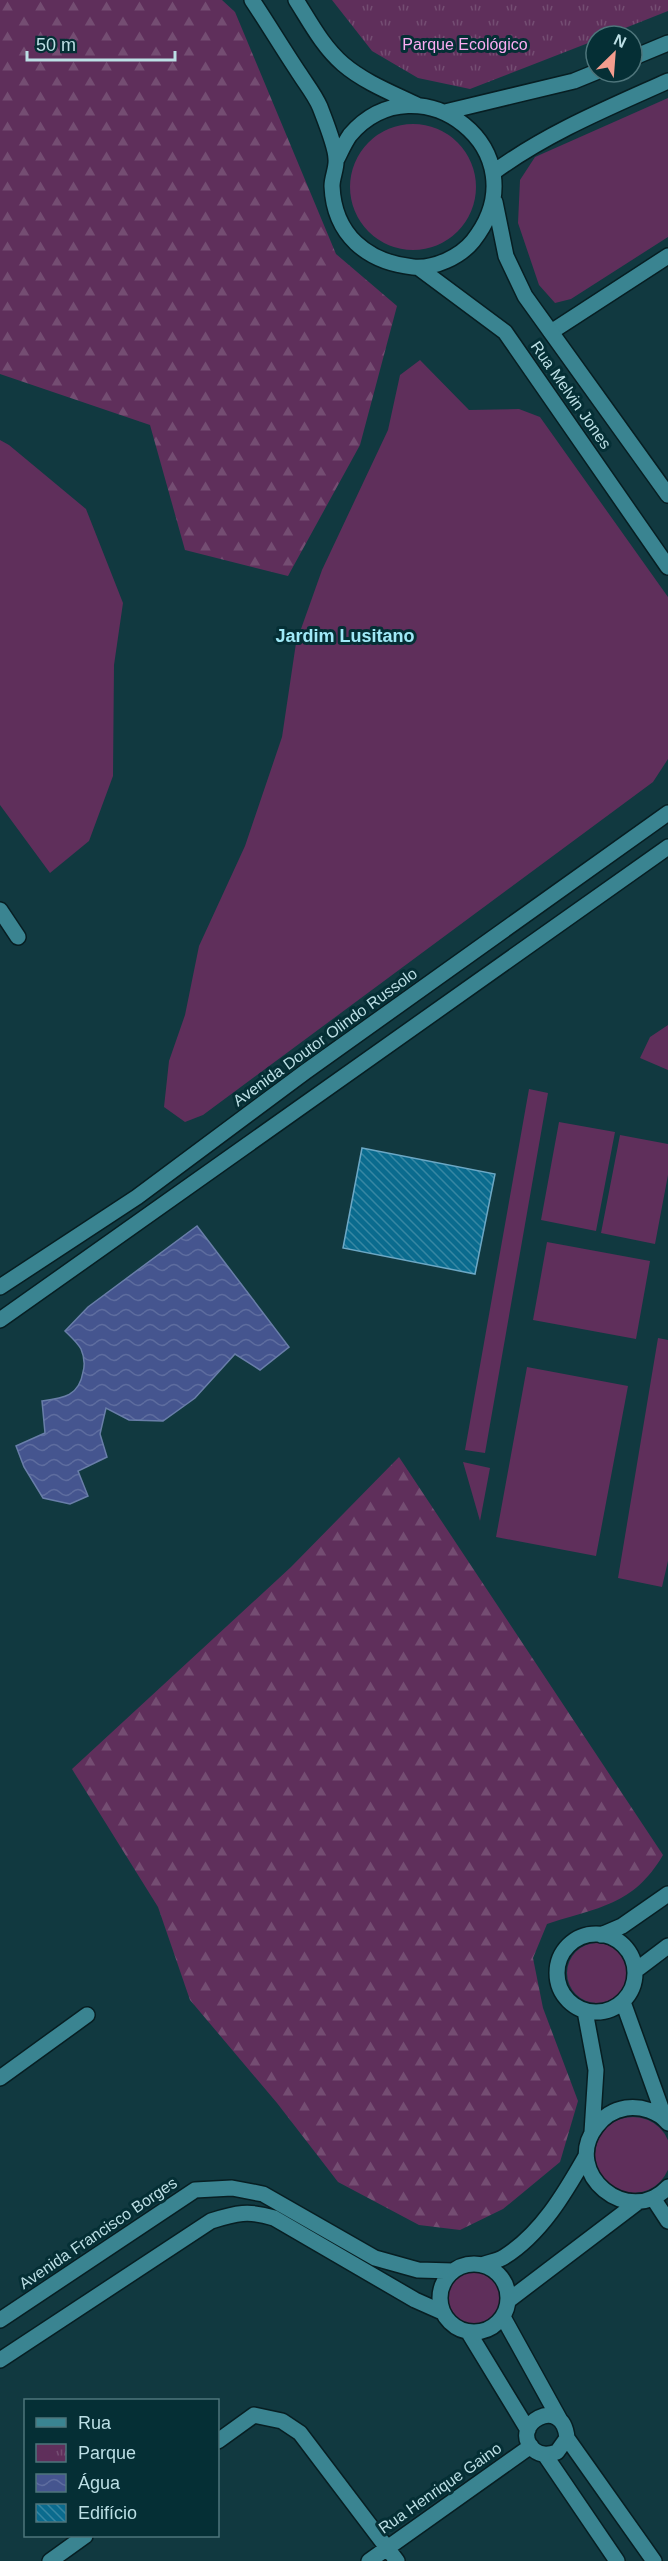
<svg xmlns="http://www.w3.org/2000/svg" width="668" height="2561" viewBox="0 0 668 2561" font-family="Arial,sans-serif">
	<defs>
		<pattern id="forest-firs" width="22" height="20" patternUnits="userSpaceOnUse" patternTransform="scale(1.5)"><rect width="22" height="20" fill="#5f2f5b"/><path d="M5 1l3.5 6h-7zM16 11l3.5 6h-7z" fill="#744d72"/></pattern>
		<pattern id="park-tufts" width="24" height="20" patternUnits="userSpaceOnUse" patternTransform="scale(1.5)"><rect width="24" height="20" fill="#5f2f5b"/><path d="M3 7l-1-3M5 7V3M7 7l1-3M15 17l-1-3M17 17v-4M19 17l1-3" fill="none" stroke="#744d72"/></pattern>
		<pattern id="water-waves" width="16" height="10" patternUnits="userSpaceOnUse" patternTransform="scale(1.5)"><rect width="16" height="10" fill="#45558f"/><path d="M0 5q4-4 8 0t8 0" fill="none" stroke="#5e6d9f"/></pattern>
		<pattern id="building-back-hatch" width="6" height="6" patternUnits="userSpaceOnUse" patternTransform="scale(1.5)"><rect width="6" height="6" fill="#0a6b8e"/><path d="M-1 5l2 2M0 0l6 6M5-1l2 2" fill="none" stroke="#3787a3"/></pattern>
	</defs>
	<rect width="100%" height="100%" fill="#113940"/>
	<!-- grass -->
	<path fill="#5f2f5b" d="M 668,98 L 668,237 L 571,299 L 555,303 L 539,285 L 518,223 L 520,180 L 535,157 Z
		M350 187a63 63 0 1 1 126 0a63 63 0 1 1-126 0Z
		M 420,360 L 469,410 L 519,409 L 540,417 L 668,597 L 668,759 L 653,782 L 203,1115 L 185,1122 L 164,1107 L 169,1061 L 185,1015 L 199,946 L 245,846 L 282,737 L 296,643 L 322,570 L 388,430 L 400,375 Z
		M 0,440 L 9,445 L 86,509 L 123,603 L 114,665 L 113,776 L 89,841 L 50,873 L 0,805 Z
		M 668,1025 L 668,1070 L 640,1058 L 650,1037 Z
		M 529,1089 L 548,1093 L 485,1453 L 465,1450 Z
		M 559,1122 L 615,1132 L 596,1231 L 541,1220 Z
		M 620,1135 L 668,1144 L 668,1175 L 655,1244 L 601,1233 Z
		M 547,1242 L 650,1261 L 636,1339 L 533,1320 Z
		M 658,1338 L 668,1340 L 668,1561 L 662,1587 L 618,1578 Z
		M 527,1367 L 628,1386 L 596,1556 L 496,1537 Z
		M 463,1462 L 490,1468 L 480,1521 Z
		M567 1973a30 30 0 1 1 60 0a30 30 0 1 1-60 0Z
		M595 2155a38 38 0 1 1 76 0a38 38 0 1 1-76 0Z
		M448 2298a26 26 0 1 1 52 0a26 26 0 1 1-52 0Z"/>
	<!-- forest -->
	<path fill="url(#forest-firs)" d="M 0,0 L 222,0 L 235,12 L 336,254 L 397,306 L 360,445 L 288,576 L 185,550 L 150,425 L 0,374 Z
		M 399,1457 L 663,1855 C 633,1906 598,1907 547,1924 L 533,1958 L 543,2008 L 578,2101 L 560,2162 L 503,2209 L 460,2230 L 419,2225 L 338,2182 L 277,2103 L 190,2000 L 158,1907 L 72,1769 L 291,1567 Z"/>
	<!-- park -->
	<path fill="url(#park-tufts)" d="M 332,0 L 668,0 L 668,11 L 605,36 L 596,36 L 596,40 L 470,89 L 418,78 L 372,51 Z"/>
	<!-- water -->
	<path fill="url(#water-waves)" stroke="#697ea9" stroke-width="1.5" d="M 197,1226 L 289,1347 L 260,1370 L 235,1354 L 195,1398 L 163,1421 L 129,1420 L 106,1408 L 100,1434 L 107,1457 L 78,1471 L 88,1496 L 70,1504 L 43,1498 L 24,1467 L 16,1446 L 45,1433 L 42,1401 C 64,1398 79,1396 83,1372 C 85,1365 84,1356 81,1349 C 77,1342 70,1336 65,1331 L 88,1307 Z"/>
	<!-- building -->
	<path fill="url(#building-back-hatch)" stroke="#6ca8c5" stroke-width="1.5" d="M 362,1148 L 495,1174 L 475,1274 L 343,1248 Z"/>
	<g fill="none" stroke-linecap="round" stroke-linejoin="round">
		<!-- minor casing -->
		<g stroke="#071e22" stroke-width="18">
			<path id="minor" d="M 551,332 L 668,256
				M 0,910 L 18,937
				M 0,1287 L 137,1197 L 305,1072 L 668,813
				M 0,1320 L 668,847
				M557 1973a39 39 0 1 1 78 0a39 39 0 1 1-78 0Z
				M 601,1935 L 622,1926 L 668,1894
				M 635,1971 L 668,1946
				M 623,2002 L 665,2119
				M 585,2011 L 596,2070 L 592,2132
				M 0,2078 L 87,2015
				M 668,2123 C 658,2111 641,2106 626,2108 C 614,2110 603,2117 596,2127 C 561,2173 629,2229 668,2187
				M 653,2198 L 668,2221
				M440 2298a34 34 0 1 1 68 0a34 34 0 1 1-68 0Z
				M 482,2265 C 489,2262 498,2261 504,2257 C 541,2234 565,2193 586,2156
				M 509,2300 L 638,2202
				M 503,2317 L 560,2420
				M 0,2320 L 195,2190 L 232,2188 L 263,2194 L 375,2258 L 418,2270 L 453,2271
				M 469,2333 L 528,2430
				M 0,2360 L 211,2221 C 236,2213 249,2210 274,2218 L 415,2300 L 442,2312
				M 567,2438 L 557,2452 C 549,2455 541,2456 534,2450 C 507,2425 563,2393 567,2438 L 654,2561
				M 218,2441 L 254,2415 L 282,2421 L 300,2433 L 397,2561
				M 545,2455 L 617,2561
				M 50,2561 L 85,2536
				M 369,2561 L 531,2446"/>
		</g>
		<!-- tertiary casing -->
		<g stroke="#071e22" stroke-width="18">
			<path id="tertiary" d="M 252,0 C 268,24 283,49 299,73 C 306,84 315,95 320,107 C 325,120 336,147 336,159 C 337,168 332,177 332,186 C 334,235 367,262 413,267 C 434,269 460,257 473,241 C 544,151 418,56 350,135 C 345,142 341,151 337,159
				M 296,0 C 310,22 323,47 343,64 C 364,82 392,93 417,105
				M 632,58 L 668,43
				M 445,112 L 574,81 L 596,72
				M 494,172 C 547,133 608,108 668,81
				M 495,202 L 506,256 L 525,296 L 668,495
				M 419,268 L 505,332 L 668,567"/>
		</g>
		<!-- minor -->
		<use href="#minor" stroke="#3a8491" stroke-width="15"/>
		<!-- tertiary -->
		<use href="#tertiary" stroke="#3a8491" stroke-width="15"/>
	</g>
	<g text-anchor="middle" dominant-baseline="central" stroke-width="6" stroke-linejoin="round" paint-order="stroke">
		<!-- park labels -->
		<g font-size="16" fill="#faacf2" stroke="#052f35">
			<text x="465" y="44">Parque Ecológico</text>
		</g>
		<!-- street labels -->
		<g font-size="16" fill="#bcdfe5" stroke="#052f35">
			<text transform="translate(571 395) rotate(55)">Rua Melvin Jones</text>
			<text transform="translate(325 1037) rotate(-36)">Avenida Doutor Olindo Russolo</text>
			<text transform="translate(98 2233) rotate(-34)">Avenida Francisco Borges</text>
			<text transform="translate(440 2488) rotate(-35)">Rua Henrique Gaino</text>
		</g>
		<!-- neighbourhood labels -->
		<g font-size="18" font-weight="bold" fill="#a0e9f7" stroke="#052f35">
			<text x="345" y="636">Jardim Lusitano</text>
		</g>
	</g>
	<!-- legend -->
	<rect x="24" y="2399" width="195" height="138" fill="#052f35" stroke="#4e757b" stroke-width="1.5"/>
	<rect x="36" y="2418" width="30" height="9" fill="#3a8491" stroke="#4e757b" stroke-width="1.5"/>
	<text x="78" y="2429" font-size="18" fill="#bcdfe5">Rua</text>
	<rect x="36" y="2444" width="30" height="18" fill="url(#park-tufts)" stroke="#4e757b" stroke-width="1.5"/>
	<text x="78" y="2459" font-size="18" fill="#bcdfe5">Parque</text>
	<rect x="36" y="2474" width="30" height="18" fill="url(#water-waves)" stroke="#4e757b" stroke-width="1.5"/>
	<text x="78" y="2489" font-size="18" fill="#bcdfe5">Água</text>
	<rect x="36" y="2504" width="30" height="18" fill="url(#building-back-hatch)" stroke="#4e757b" stroke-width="1.5"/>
	<text x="78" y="2519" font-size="18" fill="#bcdfe5">Edifício</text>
	<!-- north arrow -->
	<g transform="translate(614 54) rotate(25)"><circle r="28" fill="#052f35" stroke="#4e757b" stroke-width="1.5"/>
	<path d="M0-4.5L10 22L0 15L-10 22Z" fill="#f59d8e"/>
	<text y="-9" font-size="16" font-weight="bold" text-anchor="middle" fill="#bcdfe5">N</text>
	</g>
	<!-- scale -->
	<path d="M27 51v9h148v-9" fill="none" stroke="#bcdfe5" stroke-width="3"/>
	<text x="36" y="51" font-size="18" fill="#bcdfe5" stroke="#052f35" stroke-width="4.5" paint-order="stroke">50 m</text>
</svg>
